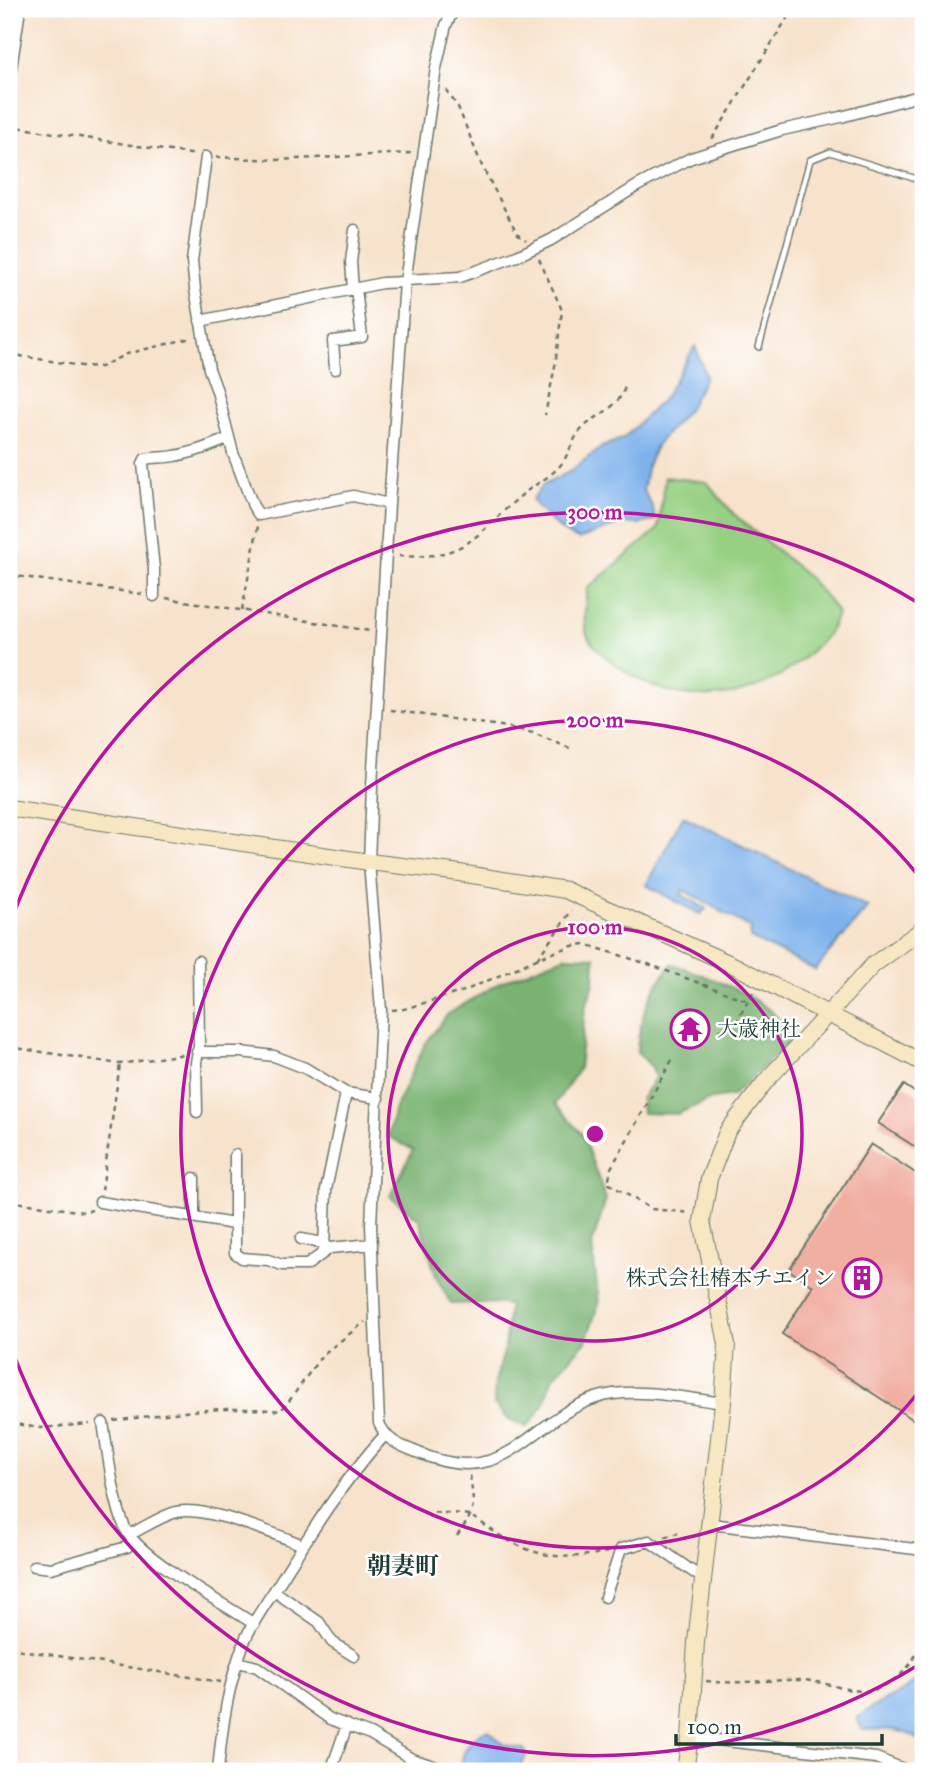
<svg xmlns="http://www.w3.org/2000/svg" width="932" height="1780" viewBox="0 0 932 1780" font-family="'IM FELL Great Primer','Noto Serif JP',serif">
	<rect width="100%" height="100%" fill="#fff"/>
	<filter id="ink" filterUnits="userSpaceOnUse"><feTurbulence type="fractalNoise" baseFrequency=".0143" numOctaves="2"/><feDisplacementMap in="SourceGraphic" scale="14" xChannelSelector="R" yChannelSelector="G"/><feConvolveMatrix kernelMatrix="1 2 1 2 8 2 1 2 1" color-interpolation-filters="sRGB"/></filter>
	<filter id="wash" filterUnits="userSpaceOnUse"><feTurbulence type="fractalNoise" baseFrequency=".00686" numOctaves="4" result="noise"/><feDisplacementMap in="SourceGraphic" scale="28" xChannelSelector="R" yChannelSelector="G"/><feGaussianBlur stdDeviation="1.57" result="paint"/><feColorMatrix in="noise" values="0 0 0 0 0 0 0 0 0 0 0 0 0 0 0 0 0 1.4 0 .05"/><feComposite in="paint" operator="in"/></filter>
	<g filter="url(#wash)">
		<rect width="100%" height="100%" fill="#f7e2cb"/>
		<!-- green -->
		<path fill="#97d083" stroke="#5b865c" stroke-width="2" d="M 665,477 L 707,482 C 716,493 725,505 735,515 C 769,546 812,573 837,613 C 831,634 822,641 806,656 C 752,706 673,710 615,664 C 607,658 593,646 588,637 C 582,623 586,604 587,589 L 658,529 Z"/>
		<!-- forest -->
		<path fill="#79b271" stroke="#4c7852" stroke-width="2" d="M 566,956 L 595,957 L 594,983 L 585,1008 L 579,1069 L 555,1104 L 582,1134 L 606,1199 L 592,1245 L 599,1303 L 586,1341 L 553,1378 L 543,1406 L 527,1427 L 509,1420 L 494,1404 L 495,1382 L 504,1352 L 509,1305 L 492,1303 L 451,1304 L 436,1276 L 419,1219 L 390,1196 L 413,1150 L 388,1136 L 395,1108 L 425,1044 L 448,1014 L 501,982 Z
			M 672,964 C 701,974 764,997 781,1022 C 785,1027 786,1036 789,1043 L 732,1096 L 711,1099 L 677,1114 L 642,1113 L 641,1099 L 655,1078 L 652,1067 L 637,1052 C 639,1017 650,991 672,964 Z"/>
		<!-- water -->
		<path fill="#7fb2ec" stroke="#4f7890" stroke-width="2" d="M 695,346 L 706,376 L 688,410 L 657,444 L 648,463 L 643,490 L 653,508 L 655,520 L 639,524 L 622,523 L 579,539 C 563,536 542,513 532,500 L 542,486 L 569,472 L 602,447 L 624,438 L 664,398 Z
			M 683,816 L 868,907 L 815,970 L 750,938 L 751,928 L 683,890 L 681,894 L 706,909 L 700,914 L 646,885 Z
			M 923,1674 L 923,1743 C 905,1727 885,1729 862,1730 L 857,1718 C 878,1701 905,1694 923,1674 Z
			M 487,1730 L 505,1745 L 524,1749 L 527,1754 L 518,1771 L 464,1771 C 457,1755 472,1735 487,1730 Z"/>
		<g id="blocks">
			<!-- building -->
			<path fill="#f1afa2" d="M 904,1085 L 923,1098 L 923,1152 L 878,1123 Z
				M 871,1144 L 923,1178 L 923,1426 L 782,1334 L 813,1286 L 789,1270 Z"/>
		</g>
	</g>
	<g filter="url(#ink)">
		<use href="#blocks" fill-opacity="0" stroke="#6b7769" stroke-width="2"/>
		<g fill="none" stroke-linecap="round" stroke-linejoin="round">
			<!-- lane casing -->
			<g stroke="#6b7769" stroke-width="8">
				<path id="lane" d="M 759,347 L 810,160 L 830,152 L 923,181"/>
			</g>
			<!-- street casing -->
			<g stroke="#6b7769" stroke-width="13">
				<path id="street" d="M 454,9 L 446,25 L 436,68 L 405,282 L 389,504 L 372,786 L 369,862 L 381,1010 L 371,1225 L 379,1423 C 387,1442 401,1446 419,1453 C 508,1491 527,1421 596,1398 C 633,1386 686,1398 723,1403
					M 9,82 L 20,9
					M 206,157 L 192,261 L 195,289 L 209,369 L 217,391 L 233,453 L 253,506 L 259,515 L 353,496 L 389,504
					M 406,280 L 460,277 L 517,256 L 551,240 L 637,186 L 691,158 L 782,130 L 841,117 L 923,95
					M 353,289 L 351,262 L 355,230
					M 200,321 L 382,283 L 405,282
					M 335,369 L 333,341 L 362,337 L 356,289
					M 154,596 L 154,569 L 143,464 L 145,459 C 155,457 165,458 174,456 C 194,453 211,446 229,438
					M 197,1052 L 241,1052 L 274,1056 L 305,1068 L 346,1093 L 378,1098
					M 197,1112 L 196,1062 L 199,1047 L 198,961
					M 235,1155 L 235,1253 L 242,1258 L 268,1260 L 282,1265 L 307,1265 L 330,1248 L 372,1244
					M 100,1202 L 234,1224
					M 194,1217 L 194,1178
					M 301,1239 L 323,1243
					M 324,1251 L 326,1190 L 346,1093
					M 103,1423 C 108,1453 113,1500 125,1528 C 136,1556 226,1605 254,1624
					M 711,1524 L 923,1550
					M 129,1535 C 143,1528 158,1518 173,1513 C 200,1503 275,1534 303,1545
					M 34,1566 L 51,1568 L 127,1547 L 133,1541
					M 274,1591 L 319,1622 L 332,1642 L 354,1656
					M 605,1597 L 621,1549 L 649,1541 L 699,1576 L 705,1576
					M 238,1662 L 257,1667 L 330,1719 L 370,1734 L 412,1759 L 448,1771
					M 690,1737 L 876,1758 L 908,1771
					M 218,1771 C 222,1726 228,1683 245,1640 C 253,1621 267,1602 278,1585 C 311,1532 343,1481 384,1436
					M 331,1771 L 347,1725"/>
			</g>
			<!-- secondary casing -->
			<g stroke="#6b7769" stroke-width="18">
				<path id="secondary" d="M 9,808 L 369,862 L 453,872 L 565,890 L 735,966 L 923,1063
					M 685,1771 L 690,1737 L 696,1642 L 723,1403 L 727,1344 L 702,1221 L 709,1179 L 727,1132 L 765,1082 L 873,965 L 923,929"/>
			</g>
			<!-- path -->
			<path stroke="#6b7769" stroke-width="2.5" stroke-dasharray="5 5" stroke-linecap="butt" d="M 446,90 L 458,107 L 482,166 L 517,233 L 526,240
				M 9,126 L 196,155
				M 712,139 L 793,9
				M 216,157 L 275,160 L 412,153
				M 539,259 L 562,310 L 555,366 L 545,415
				M 9,354 L 81,366 L 101,367 L 126,354 L 191,338
				M 399,556 C 469,560 475,534 523,494 C 534,485 548,478 558,468 C 568,458 571,442 580,431 C 595,414 617,411 625,387
				M 9,575 L 142,594
				M 166,598 L 370,631
				M 242,610 L 258,526
				M 390,710 L 507,727 L 533,733 L 574,750
				M 537,959 L 572,910
				M 392,1010 L 404,1009 L 464,991 L 546,955 L 572,946 L 584,944 L 648,964 L 748,1001
				M 718,1031 L 734,1025 L 754,991
				M 9,1047 L 120,1064 L 185,1054
				M 672,1060 L 611,1168 L 608,1183 L 651,1209 L 690,1213
				M 102,1190 L 120,1064
				M 9,1201 L 84,1212 L 92,1210
				M 114,1421 C 170,1413 223,1405 280,1411 L 287,1404 L 322,1355 L 365,1322
				M 9,1423 L 40,1428 L 90,1424
				M 434,1512 C 445,1514 457,1512 467,1515 C 477,1518 489,1529 499,1535 C 539,1559 563,1560 608,1552
				M 457,1536 C 477,1508 474,1508 470,1475
				M 665,1537 L 678,1533
				M 9,1648 L 221,1682
				M 706,1681 C 739,1685 770,1679 802,1680 C 821,1681 840,1689 860,1691 C 889,1694 918,1664 922,1636 C 923,1625 923,1614 923,1604"/>
			<!-- lane -->
			<use href="#lane" stroke="#fff" stroke-width="5"/>
			<!-- street -->
			<use href="#street" stroke="#fff" stroke-width="10"/>
			<!-- secondary -->
			<use href="#secondary" stroke="#f7e8c3" stroke-width="16"/>
		</g>
	</g>
	<!-- distance rings -->
	<g fill="none" stroke="#b5179e" stroke-width="3.5">
		<circle cx="595" cy="1134" r="207"/>
		<path d="M921 1389A414 414 0 1 1 921 879"/>
		<path d="M920 1664A622 622 0 0 1 11 1347M11 921A622 622 0 0 1 920 604"/>
	</g>
	<!-- icons -->
	<defs>
		<g id="temple-ring" transform="scale(2.0125)"><circle r="9.5" fill="#fff" stroke="#b5179e" stroke-width="1.5"/><path d="M0-6L5-2H3V0L6.5 2.5H4V6H1.5V3h-3V6H-4V2.5H-6.5L-3 0V-2H-5Z" fill="#b5179e"/></g>
		<g id="building-ring" transform="scale(2.0125)"><circle r="9.5" fill="#fff" stroke="#b5179e" stroke-width="1.5"/><path d="M-4-6H4V6H1V3H-1V6H-4ZM-2.5-4.3h1.7v1.8h-1.7ZM.8-4.3h1.7v1.8H.8ZM-2.5-1h1.7V.8h-1.7ZM.8-1h1.7V.8H.8Z" fill="#b5179e"/></g>
	</defs>
	<g fill-rule="evenodd">
		<use href="#temple-ring" x="690" y="1029"/>
		<use href="#building-ring" x="862" y="1278"/>
	</g>
	<g text-anchor="middle" dominant-baseline="central" stroke-width="5" stroke-linejoin="round" paint-order="stroke">
		<!-- poi labels -->
		<g font-size="21" fill="#1f3d34" stroke="#fff" text-anchor="start">
			<text x="717" y="1029">大歳神社</text>
			<text x="835" y="1278" text-anchor="end">株式会社椿本チエイン</text>
		</g>
		<!-- quarter labels -->
		<g font-size="24" font-weight="bold" fill="#1f3d34" stroke="#fff">
			<text x="403" y="1566">朝妻町</text>
		</g>
	</g>
	<circle cx="595" cy="1134" r="10" fill="#b5179e" stroke="#fff" stroke-width="3.5"/>
	<g font-size="21" text-anchor="middle" font-weight="bold" fill="#b5179e" stroke="#fff" stroke-width="5" stroke-linejoin="round" paint-order="stroke">
		<text x="595" y="519">300 m</text>
		<text x="595" y="727">200 m</text>
		<text x="595" y="934">100 m</text>
	</g>
	<!-- margin -->
	<rect width="932" height="1780" fill="none" stroke="#fff" stroke-width="35"/>
	<!-- scale -->
	<path d="M676 1734v10h206v-10" fill="none" stroke="#1f3d34" stroke-width="3.5"/>
	<text x="687" y="1734" font-size="21" fill="#1f3d34" stroke="#ffffff" stroke-width="5" paint-order="stroke">100 m</text>
</svg>
